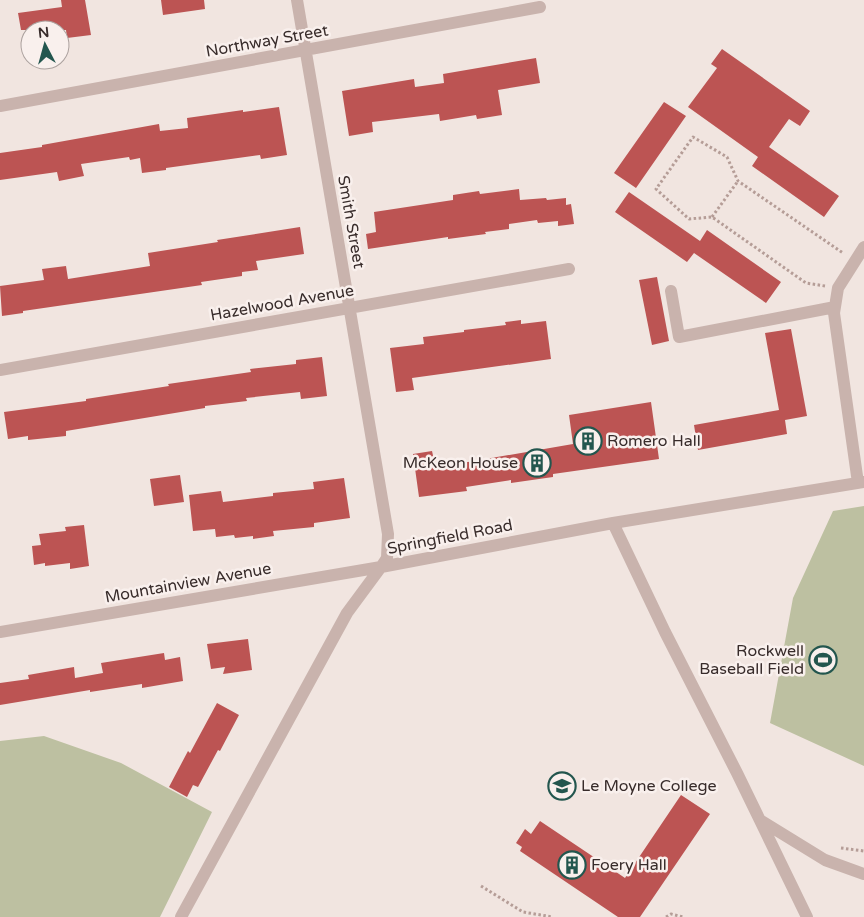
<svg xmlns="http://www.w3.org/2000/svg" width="864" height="917" viewBox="0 0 864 917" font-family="'Varela Round',sans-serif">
	<rect width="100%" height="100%" fill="#f1e5e0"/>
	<!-- green -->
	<path fill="#bdc0a1" d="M 864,506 L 864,766 L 770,723 L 793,598 L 833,511 Z
		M 44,736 L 121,763 L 212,812 L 160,917 L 0,917 L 0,741 Z"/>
	<!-- building -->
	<path fill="#bc5453" d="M 61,0 L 85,0 L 91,35 L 67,38 L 66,30 L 21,30 L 18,13 L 62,7 Z
		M 161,0 L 204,0 L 205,9 L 163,15 Z
		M 722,49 L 810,111 L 800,126 L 789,119 L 769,147 L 839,196 L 824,217 L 752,166 L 758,157 L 688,107 L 717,68 L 711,64 Z
		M 536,58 L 540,83 L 498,90 L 502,115 L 477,119 L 476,115 L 440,121 L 439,114 L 372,122 L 373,132 L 349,136 L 342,91 L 414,79 L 415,87 L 444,83 L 443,74 Z
		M 664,102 L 686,116 L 636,188 L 614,173 Z
		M 279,107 L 287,155 L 261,159 L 260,155 L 166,168 L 166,170 L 142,173 L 140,158 L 130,160 L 129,157 L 81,164 L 84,176 L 59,181 L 57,172 L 0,180 L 0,153 L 42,147 L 42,145 L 159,124 L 160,131 L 188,128 L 187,118 L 243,110 L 243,112 Z
		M 519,189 L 520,200 L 546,198 L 547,200 L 566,198 L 566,205 L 571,204 L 574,224 L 558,226 L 558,221 L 538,223 L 537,220 L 509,224 L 509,229 L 485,232 L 486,234 L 448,239 L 448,237 L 368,249 L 366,234 L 376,232 L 374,212 L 453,200 L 453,195 L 479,191 L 480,194 Z
		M 629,192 L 700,241 L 707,230 L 781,282 L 766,303 L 694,253 L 687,262 L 615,212 Z
		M 300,227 L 304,254 L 256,261 L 258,270 L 242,272 L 242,276 L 201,282 L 202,285 L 23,311 L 23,313 L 2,316 L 0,286 L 44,280 L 42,269 L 66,266 L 68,279 L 150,266 L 148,253 L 218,242 L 217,240 Z
		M 657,277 L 669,341 L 652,345 L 639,280 Z
		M 521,320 L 521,324 L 546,321 L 551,359 L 412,378 L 414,390 L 396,392 L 390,348 L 424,344 L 423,337 L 464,332 L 464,330 L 506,325 L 505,322 Z
		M 791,329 L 807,416 L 785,420 L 787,434 L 698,450 L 694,425 L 779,410 L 765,333 Z
		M 322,357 L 327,396 L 301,399 L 300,392 L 246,398 L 247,401 L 205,406 L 205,408 L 66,431 L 66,436 L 28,440 L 28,436 L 8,439 L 4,412 L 86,401 L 86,399 L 169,386 L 168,384 L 251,372 L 250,369 L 296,364 L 296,360 Z
		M 651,402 L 659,459 L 553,474 L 553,477 L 511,483 L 511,480 L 466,487 L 467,491 L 419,497 L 413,454 L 432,451 L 434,460 L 438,460 L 439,467 L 573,444 L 569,415 Z
		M 180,475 L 184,502 L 154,506 L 150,479 Z
		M 344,478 L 350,518 L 314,523 L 314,527 L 273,531 L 274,536 L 253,539 L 253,536 L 235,538 L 234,535 L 216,537 L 215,529 L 193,531 L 189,495 L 221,491 L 223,502 L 273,496 L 273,493 L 314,489 L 313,482 Z
		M 84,525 L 89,566 L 70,569 L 70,563 L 45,566 L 45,563 L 34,565 L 32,546 L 41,545 L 39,534 L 66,531 L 65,527 Z
		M 248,639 L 252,670 L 223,674 L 225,667 L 211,669 L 207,644 Z
		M 164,653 L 165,660 L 180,657 L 183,681 L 142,688 L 142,684 L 90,692 L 90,690 L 0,705 L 0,683 L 29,679 L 28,675 L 74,667 L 75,678 L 103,673 L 101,663 Z
		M 217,703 L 239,715 L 220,751 L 218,750 L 198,787 L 193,785 L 187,797 L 169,787 L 188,751 L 190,753 Z
		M 681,795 L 710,814 L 640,917 L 618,917 L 520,851 L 522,847 L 516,843 L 525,829 L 531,834 L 540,821 L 625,878 Z"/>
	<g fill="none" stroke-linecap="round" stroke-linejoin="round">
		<!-- path -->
		<path stroke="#b59d97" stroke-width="3" stroke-dasharray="2.5 2.5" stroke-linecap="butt" d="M 712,217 L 738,181
			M 825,286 L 806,283 L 712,217 L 689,219 L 656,189 L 693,137 L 727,157 L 738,181 L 843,253
			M 841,848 L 864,851
			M 481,886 L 523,912 L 553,917
			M 666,917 L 671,914 L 683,917"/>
		<!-- minor -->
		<path stroke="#c9b3ad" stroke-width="12" d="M 0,106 L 540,7
			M 671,291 L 679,337 L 835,307
			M 0,370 L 569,269
			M 858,483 L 834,313 L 838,288 L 864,247
			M 613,523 L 665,632 L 737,773 L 807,917
			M 0,632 L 381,567 L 387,558 L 388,534 L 297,0
			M 760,820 L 825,860 L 864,874
			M 181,917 L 347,613 L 381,567 L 613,523 L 864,482"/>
	</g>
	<!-- icons -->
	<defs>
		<g id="building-ring" transform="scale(1.4375)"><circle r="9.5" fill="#f9f0ed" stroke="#23564e" stroke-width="1.5"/><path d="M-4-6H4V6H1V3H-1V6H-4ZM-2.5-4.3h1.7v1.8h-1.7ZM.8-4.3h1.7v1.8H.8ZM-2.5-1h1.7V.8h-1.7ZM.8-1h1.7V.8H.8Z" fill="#23564e"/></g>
		<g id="stadium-ring" transform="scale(1.4375)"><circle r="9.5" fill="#f9f0ed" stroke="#23564e" stroke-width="1.5"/><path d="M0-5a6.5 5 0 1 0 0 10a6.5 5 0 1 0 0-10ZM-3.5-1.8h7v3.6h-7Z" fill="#23564e"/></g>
		<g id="university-ring" transform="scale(1.4375)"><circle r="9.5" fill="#f9f0ed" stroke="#23564e" stroke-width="1.5"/><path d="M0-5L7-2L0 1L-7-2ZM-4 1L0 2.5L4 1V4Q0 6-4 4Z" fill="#23564e"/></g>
	</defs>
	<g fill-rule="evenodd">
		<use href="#building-ring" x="588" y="441"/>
		<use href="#building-ring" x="537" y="463"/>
		<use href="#stadium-ring" x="823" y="660"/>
		<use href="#university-ring" x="562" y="786"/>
		<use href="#building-ring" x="572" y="865"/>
	</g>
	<g text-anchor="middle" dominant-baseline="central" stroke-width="5" stroke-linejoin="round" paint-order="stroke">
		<!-- street labels -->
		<g font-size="16" fill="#382c2b" stroke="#f9f0ed">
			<text transform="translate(267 41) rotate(-10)">Northway Street</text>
			<text transform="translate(351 222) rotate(80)">Smith Street</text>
			<text transform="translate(282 303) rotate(-10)">Hazelwood Avenue</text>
			<text transform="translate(450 537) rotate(-11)">Springfield Road</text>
			<text transform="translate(188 583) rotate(-10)">Mountainview Avenue</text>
		</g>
		<!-- poi labels -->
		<g font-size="16" fill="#382c2b" stroke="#f9f0ed" text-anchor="start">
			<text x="607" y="441">Romero Hall</text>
			<text x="518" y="463" text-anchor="end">McKeon House</text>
			<text x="804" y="651" text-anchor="end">Rockwell<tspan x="804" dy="18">Baseball Field</tspan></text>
			<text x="581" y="786">Le Moyne College</text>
			<text x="591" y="865">Foery Hall</text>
		</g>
	</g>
	<!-- north arrow -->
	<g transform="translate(45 45) rotate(354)"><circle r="24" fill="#f9f0ed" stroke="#aca29f"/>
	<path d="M0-4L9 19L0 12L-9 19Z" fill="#23564e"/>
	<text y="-8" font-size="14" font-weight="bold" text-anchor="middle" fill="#382c2b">N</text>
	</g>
</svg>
